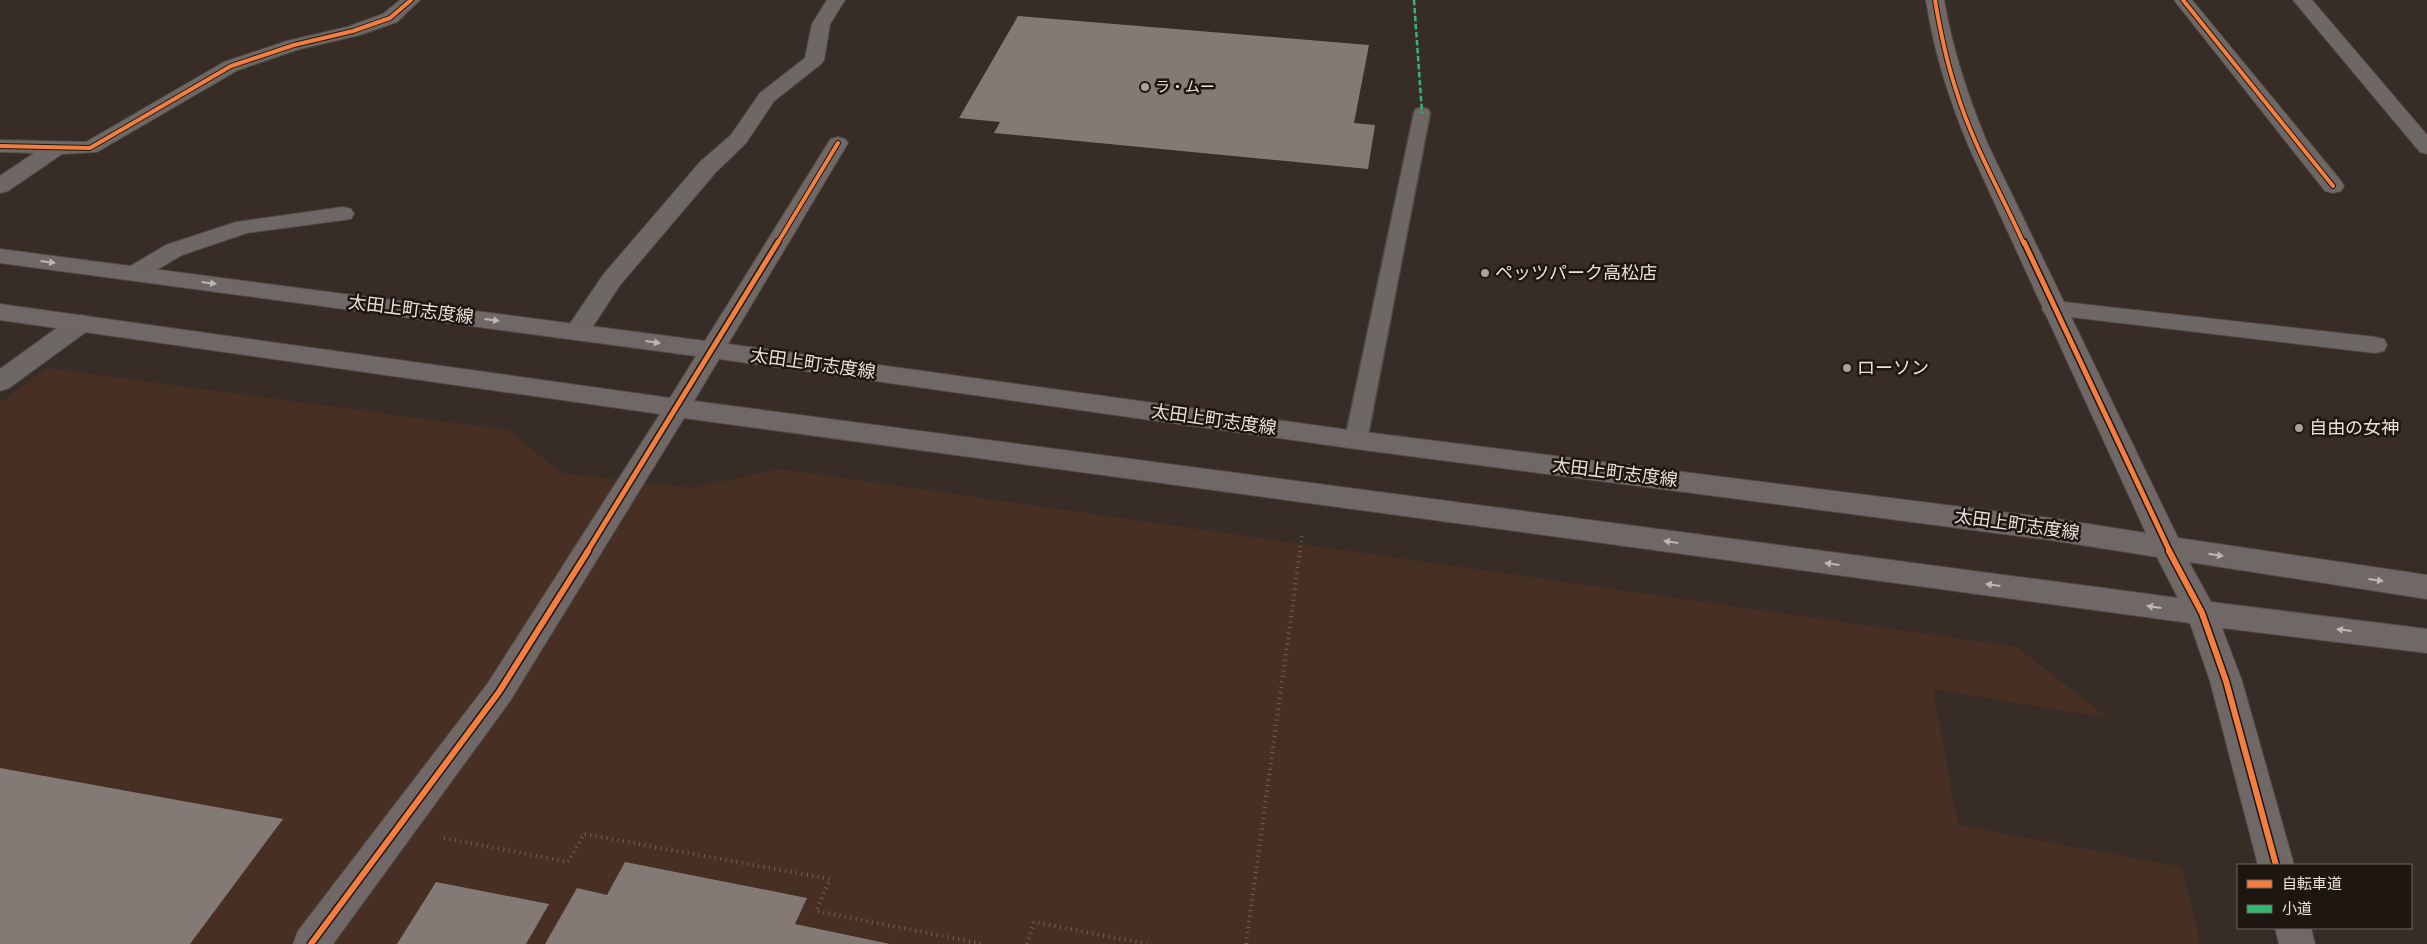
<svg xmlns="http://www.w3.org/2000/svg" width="2427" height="944" viewBox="0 0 2427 944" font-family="'Sofia Sans Condensed','Noto Sans JP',sans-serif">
	<rect width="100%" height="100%" fill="#372c26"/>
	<!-- built -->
	<path fill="#473023" d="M 47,368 L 507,430 L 562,473 L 693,488 L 780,469 L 2017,647 L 2108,718 L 1933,689 L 1958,825 L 2182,867 L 2200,944 L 0,944 L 0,403 Z"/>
	<!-- building -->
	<path fill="#837a75" d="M 1018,16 L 1369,45 L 1354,123 L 1375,125 L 1368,169 L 994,133 L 1000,122 L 959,118 Z
		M 0,768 L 283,819 L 190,944 L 0,944 Z
		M 625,862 L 807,898 L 795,924 L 890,944 L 545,944 L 577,888 L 607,895 Z
		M 436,882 L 549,904 L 526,944 L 397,944 Z"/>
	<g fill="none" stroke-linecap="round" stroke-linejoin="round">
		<!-- lane casing -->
		<g stroke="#524a44" stroke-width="3">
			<path id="lane" d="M 1422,108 L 1428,109 L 1430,113 L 1367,440 L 1364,445 L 1356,448 L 1348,445 L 1345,440 L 1414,113 L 1416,109 Z"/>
		</g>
		<!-- street casing -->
		<g stroke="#524a44" stroke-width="2">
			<path id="street" d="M 400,0 L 420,0 L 397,22 L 360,35 L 300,49 L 238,70 L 97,152 L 62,154 L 8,191 L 0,193 L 0,176 L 34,153 L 0,152 L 0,140 L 86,142 L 224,62 L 287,41 L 347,27 L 383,14 Z
				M 827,0 L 845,0 L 830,24 L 824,60 L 821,64 L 774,101 L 746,143 L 716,172 L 620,285 L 586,337 L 577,339 L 568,337 L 565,331 L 603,275 L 700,162 L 731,135 L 760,93 L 805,58 L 812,24 Z
				M 2174,0 L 2192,0 L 2341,181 L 2344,186 L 2341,191 L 2333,193 L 2325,191 Z
				M 2293,0 L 2312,0 L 2427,135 L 2427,154 L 2420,152 Z
				M 343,207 L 351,209 L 354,214 L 351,219 L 247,233 L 182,255 L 143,278 L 135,280 L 127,278 L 123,273 L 127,268 L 166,245 L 236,222 Z
				M 2054,301 L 2375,337 L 2384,339 L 2387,345 L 2384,351 L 2375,353 L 2045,314 L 2042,309 L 2045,304 Z
				M 81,315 L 90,317 L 93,323 L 90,329 L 9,388 L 0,391 L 0,369 L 72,317 Z"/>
		</g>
		<!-- secondary casing -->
		<g stroke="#524a44" stroke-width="2">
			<path id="secondary" d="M 1926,0 L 1944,0 C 1953,52 1968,96 1988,145 L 2178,538 L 2427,575 L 2427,599 L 2189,562 L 2211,602 L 2427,629 L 2427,653 L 2222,628 L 2242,681 L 2294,865 L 2258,865 L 2210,681 L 2190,623 L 684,418 L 510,701 L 333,944 L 293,944 L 298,931 L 488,683 L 660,414 L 0,320 L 0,304 L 670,398 L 696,356 L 0,263 L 0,249 L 705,341 L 828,143 L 831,139 L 838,137 L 845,139 L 848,143 L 728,344 L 1356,431 L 2050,518 L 2146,533 L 1968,145 C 1948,96 1934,52 1926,0 ZM 719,359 L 1356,449 L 2050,540 L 2157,557 L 2178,598 L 694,401 Z
				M 2275,928 L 2311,928 L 2315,944 L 2279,944 Z"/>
		</g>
		<!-- path-far1 -->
		<path stroke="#6b6462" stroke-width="3" stroke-dasharray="1 4" stroke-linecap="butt" d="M 1300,552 L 1302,536"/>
		<!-- path -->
		<path stroke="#6b6462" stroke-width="4" stroke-dasharray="1 4.5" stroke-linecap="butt" d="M 444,838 L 568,862 L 584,834 L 830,879 L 816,911 L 983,944
			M 1027,944 L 1034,922 L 1147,944
			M 1246,944 L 1300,551"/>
		<!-- lane -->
		<use href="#lane" fill="#6d6865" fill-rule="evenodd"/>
		<!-- street -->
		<use href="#street" fill="#6d6865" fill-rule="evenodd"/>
		<!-- secondary -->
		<use href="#secondary" fill="#706866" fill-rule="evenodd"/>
		<!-- quiet -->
		<path stroke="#33b770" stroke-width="2.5" stroke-dasharray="5.5 2.5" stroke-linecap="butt" d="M 1414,0 L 1422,113"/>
		<!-- cycleway-far2 casing -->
		<g stroke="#1e1611" stroke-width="6">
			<path id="cycleway-far2" d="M 1935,0 C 1940,30 1946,60 1956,90 C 1972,143 2001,193 2024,244
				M 2183,0 L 2333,186
				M 0,146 L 90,148 L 231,66 L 294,45 L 353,31 L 390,18 L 411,0
				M 777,244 L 838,143"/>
		</g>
		<!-- cycleway-far1 casing -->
		<g stroke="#1e1611" stroke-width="8">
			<path id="cycleway-far1" d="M 2024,242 L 2170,552
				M 587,552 L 778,242"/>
		</g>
		<!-- cycleway casing -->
		<g stroke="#1e1611" stroke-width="9">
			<path id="cycleway" d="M 2169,551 L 2202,613 L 2226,681 L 2276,865
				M 311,944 L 499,692 L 588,551"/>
		</g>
		<!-- cycleway-far2 -->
		<use href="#cycleway-far2" stroke="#f27e40" stroke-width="4"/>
		<!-- cycleway-far1 -->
		<use href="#cycleway-far1" stroke="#f27e40" stroke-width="5"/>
		<!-- cycleway -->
		<use href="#cycleway" stroke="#f27e40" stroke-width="6"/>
	</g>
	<!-- one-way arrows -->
	<defs><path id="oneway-solid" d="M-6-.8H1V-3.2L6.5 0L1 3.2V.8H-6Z" transform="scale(1.25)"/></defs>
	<g fill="#c1b7b1">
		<use href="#oneway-solid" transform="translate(48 262) rotate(7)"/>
		<use href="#oneway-solid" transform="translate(209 283) rotate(7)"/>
		<use href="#oneway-solid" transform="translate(492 320) rotate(7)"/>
		<use href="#oneway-solid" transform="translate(653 342) rotate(8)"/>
		<use href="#oneway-solid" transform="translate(1671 542) rotate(-172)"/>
		<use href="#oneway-solid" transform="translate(2216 555) rotate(9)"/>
		<use href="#oneway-solid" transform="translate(1832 564) rotate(-172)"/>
		<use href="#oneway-solid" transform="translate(2376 580) rotate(8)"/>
		<use href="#oneway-solid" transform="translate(1993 585) rotate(-172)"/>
		<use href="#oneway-solid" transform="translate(2154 607) rotate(-172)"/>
		<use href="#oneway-solid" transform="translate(2344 630) rotate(-173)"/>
	</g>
	<!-- markers -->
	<g fill="#ada29b" stroke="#1e1611" stroke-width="2">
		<circle cx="1145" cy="87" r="5"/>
		<circle cx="1485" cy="273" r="5"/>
		<circle cx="1847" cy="368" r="5"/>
		<circle cx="2299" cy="428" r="5"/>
	</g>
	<g text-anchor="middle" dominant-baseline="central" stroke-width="5" stroke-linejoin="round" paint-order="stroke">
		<!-- far-poi labels -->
		<g font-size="15" fill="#ede1da" stroke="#1e1611" text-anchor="start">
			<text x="1155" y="87">ラ・ムー</text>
		</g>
		<!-- poi labels -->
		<g font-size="18" fill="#ede1da" stroke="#1e1611" text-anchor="start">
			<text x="1495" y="273">ペッツパーク高松店</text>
			<text x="1857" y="368">ローソン</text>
			<text x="2309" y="428">自由の女神</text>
		</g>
		<!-- street labels -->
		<g font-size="18" fill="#ede1da" stroke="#1e1611">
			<text transform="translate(411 310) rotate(7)">太田上町志度線</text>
			<text transform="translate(813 364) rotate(8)">太田上町志度線</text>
			<text transform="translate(1214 420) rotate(8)">太田上町志度線</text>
			<text transform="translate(1615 473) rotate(7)">太田上町志度線</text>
			<text transform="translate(2017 525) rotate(8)">太田上町志度線</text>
		</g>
	</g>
	<!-- legend -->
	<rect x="2237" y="864" width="175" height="65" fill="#1e1611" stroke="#716761"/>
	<rect x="2247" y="880" width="25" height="8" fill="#f27e40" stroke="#716761"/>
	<text x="2282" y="889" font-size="15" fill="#ede1da">自転車道</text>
	<rect x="2247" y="905" width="25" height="8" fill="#33b770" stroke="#716761"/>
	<text x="2282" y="914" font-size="15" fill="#ede1da">小道</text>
</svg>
